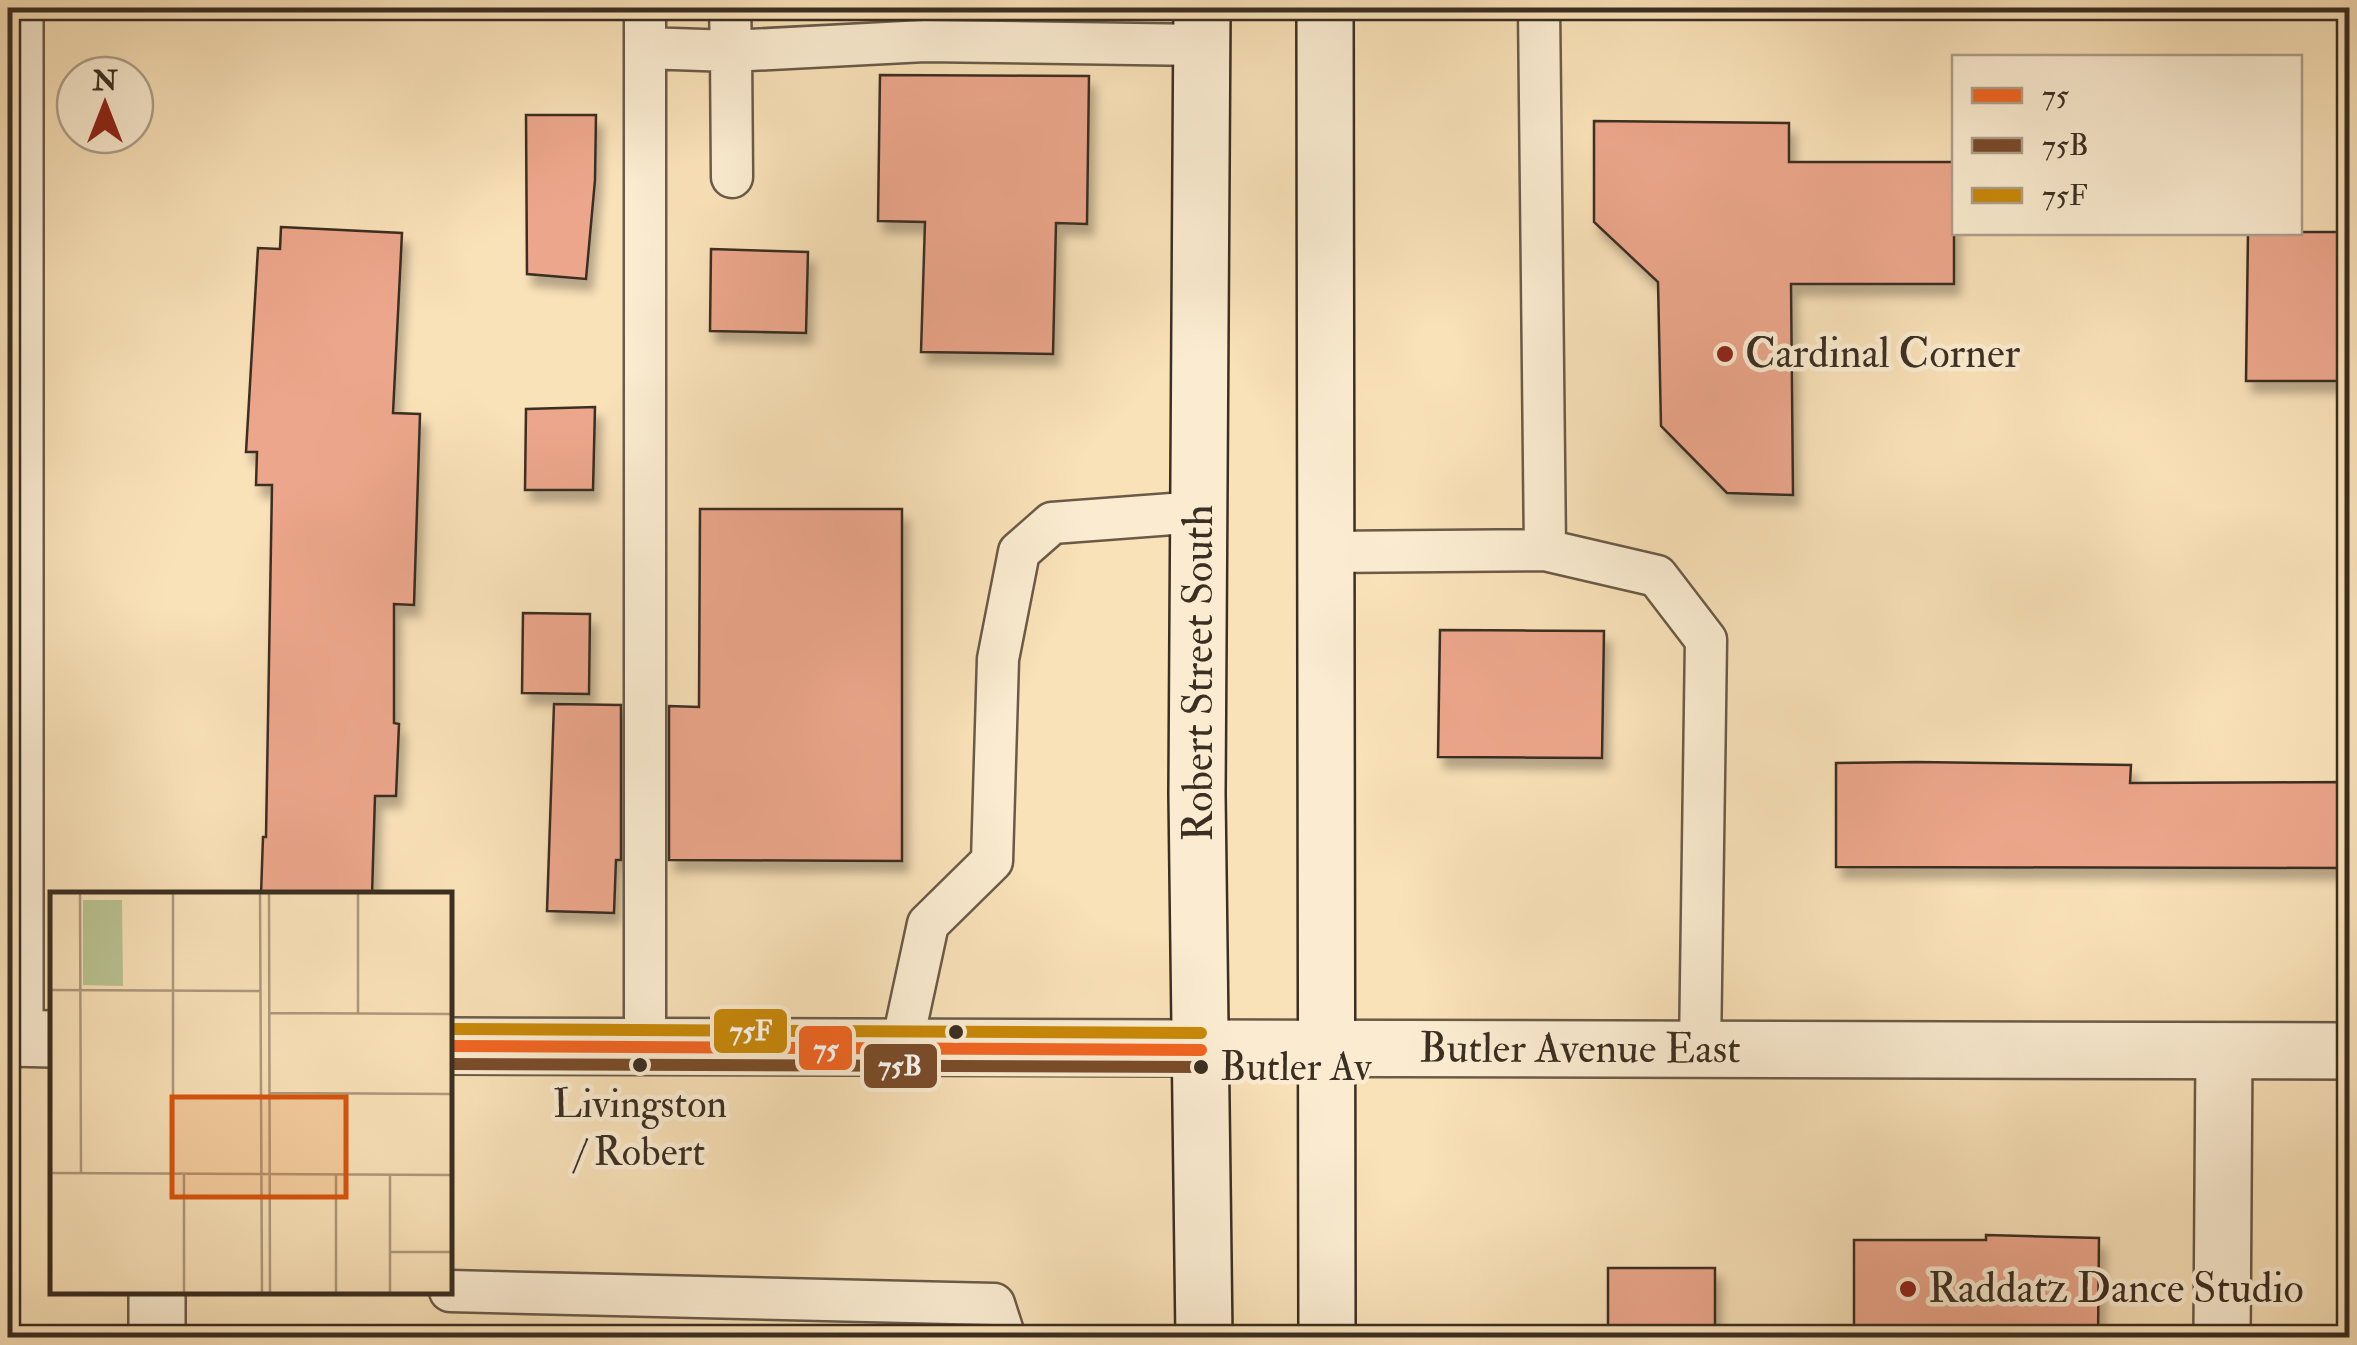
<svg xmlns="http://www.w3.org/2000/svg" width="2357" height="1345" viewBox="0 0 2357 1345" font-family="'IM FELL Double Pica',serif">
	<defs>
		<filter id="shadow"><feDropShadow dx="6" dy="11" stdDeviation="5" flood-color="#0004"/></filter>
	</defs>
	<rect width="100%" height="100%" fill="#f9e1b8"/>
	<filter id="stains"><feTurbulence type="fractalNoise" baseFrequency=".002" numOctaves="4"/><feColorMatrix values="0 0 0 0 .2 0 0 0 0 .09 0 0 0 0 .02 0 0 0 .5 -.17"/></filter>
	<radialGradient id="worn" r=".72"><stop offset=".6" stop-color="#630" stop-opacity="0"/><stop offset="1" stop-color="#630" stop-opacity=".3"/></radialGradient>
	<!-- building -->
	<path fill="#eca68b" stroke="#3b2e22" stroke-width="2.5" filter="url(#shadow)" d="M 880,75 L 1089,76 L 1087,224 L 1056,223 L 1053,354 L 921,352 L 925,222 L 878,221 Z
		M 526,115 L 596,115 L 595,180 L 586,279 L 527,274 Z
		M 1594,121 L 1789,123 L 1789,162 L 1954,162 L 1954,284 L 1791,284 L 1793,495 L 1727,493 L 1661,426 L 1658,282 L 1594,222 Z
		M 281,227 L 402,233 L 393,413 L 420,414 L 414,605 L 394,604 L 394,723 L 399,724 L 396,796 L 375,796 L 372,895 L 261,895 L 263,837 L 266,837 L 272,485 L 256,485 L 257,452 L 246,452 L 258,248 L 280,249 Z
		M 2248,232 L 2350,232 L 2350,381 L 2246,381 Z
		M 711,249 L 808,252 L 806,333 L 710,331 Z
		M 595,407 L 593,490 L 525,490 L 526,409 Z
		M 700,509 L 902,509 L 902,861 L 669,860 L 669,706 L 699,707 Z
		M 523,613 L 590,614 L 589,694 L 522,693 Z
		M 1440,630 L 1604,631 L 1602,758 L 1438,757 Z
		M 554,704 L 621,705 L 621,860 L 616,860 L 614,913 L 547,911 Z
		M 1917,762 L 2131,765 L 2130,783 L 2350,782 L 2350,868 L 1836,867 L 1836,763 Z
		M 1986,1235 L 2099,1238 L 2098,1338 L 1854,1338 L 1854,1240 L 1986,1240 Z
		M 1608,1268 L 1715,1268 L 1715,1338 L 1608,1338 Z"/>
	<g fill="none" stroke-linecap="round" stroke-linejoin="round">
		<!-- service casing -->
		<g stroke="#6a5b48" stroke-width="45">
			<path id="service" d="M 645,8 L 645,1048
				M 1539,8 L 1545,550 L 1657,576 L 1706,640 L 1700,1050
				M 645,48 L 731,51 L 730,8
				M 732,177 L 731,51 L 925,41 L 1202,45
				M 1326,552 L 1545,550
				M 901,1049 L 928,924 L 992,861 L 998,659 L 1019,552 L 1052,523 L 1199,512
				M 450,1291 L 994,1304 L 1005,1338"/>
		</g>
		<!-- minor casing -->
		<g stroke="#6a5b48" stroke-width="60">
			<path id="minor" d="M 15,8 L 15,1038
				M 157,1292 L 157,1338
				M 2222,1338 L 2224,1051"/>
		</g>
		<!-- tertiary casing -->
		<g stroke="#6a5b48" stroke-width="60">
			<g id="tertiary">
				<path d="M 8,1038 L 52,1039"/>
				<path id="s1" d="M 450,1046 L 2350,1051"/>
			</g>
		</g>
		<!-- secondary casing -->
		<g stroke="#3b2e22" stroke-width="60">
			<path id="secondary" d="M 1202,8 L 1197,794 L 1204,1338
				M 1325,8 L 1327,1338"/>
		</g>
		<!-- service -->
		<use href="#service" stroke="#fbecd1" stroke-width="40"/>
		<!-- minor -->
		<use href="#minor" stroke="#fbecd1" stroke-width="55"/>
		<!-- tertiary -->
		<use href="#tertiary" stroke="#fbecd1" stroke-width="55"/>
		<!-- secondary -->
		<use href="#secondary" stroke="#fbecd1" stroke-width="55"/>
		<!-- bus-1 casing -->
		<g stroke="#fbecd1" stroke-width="20">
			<path id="bus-1" d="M 450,1046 L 1201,1050"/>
		</g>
		<!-- bus-2 casing -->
		<g stroke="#fbecd1" stroke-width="20">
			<path id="bus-2" d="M 450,1064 L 1201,1067"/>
		</g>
		<!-- bus-3 casing -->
		<g stroke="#fbecd1" stroke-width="20">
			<path id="bus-3" d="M 450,1029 L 1201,1033"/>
		</g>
		<!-- bus-1 -->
		<use href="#bus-1" stroke="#f26522" stroke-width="12"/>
		<!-- bus-2 -->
		<use href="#bus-2" stroke="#7a4b2a" stroke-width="12"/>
		<!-- bus-3 -->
		<use href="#bus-3" stroke="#c88808" stroke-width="12"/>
	</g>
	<!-- markers -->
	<g fill="#8f2418" stroke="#fbecd1" stroke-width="4">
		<circle cx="1725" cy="354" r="10"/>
		<circle cx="1908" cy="1289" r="10"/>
	</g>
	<g fill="#3b2e22" stroke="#fbecd1" stroke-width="4">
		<circle cx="956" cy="1032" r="9"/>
		<circle cx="640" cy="1065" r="9"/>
		<circle cx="1201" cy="1067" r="9"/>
	</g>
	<g text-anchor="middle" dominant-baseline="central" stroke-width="9" stroke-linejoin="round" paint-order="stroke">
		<!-- bus labels -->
		<g font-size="40" fill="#3b2e22" stroke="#fbecd1" text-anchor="start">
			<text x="1220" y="1067">Butler Av</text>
			<text x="640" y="1104" text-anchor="middle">Livingston<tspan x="640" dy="48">/ Robert</tspan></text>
		</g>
		<!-- poi labels -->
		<g font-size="42" fill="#3b2e22" stroke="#fbecd1" text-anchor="start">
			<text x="1745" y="354">Cardinal Corner</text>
			<text x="1928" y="1289">Raddatz Dance Studio</text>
		</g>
		<!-- street labels -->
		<g font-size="42" fill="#3b2e22" stroke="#fbecd1">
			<text transform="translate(1199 673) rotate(-90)">Robert Street South</text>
			<text stroke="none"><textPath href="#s1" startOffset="1130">Butler Avenue East</textPath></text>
		</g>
	</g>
	<!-- overview -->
	<g transform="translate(50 892)">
		<rect width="402" height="402" fill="#f9e1b8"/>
		<path d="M 33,8 L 72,8 L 73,94 L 33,93 Z" fill="#b9c492"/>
		<path fill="none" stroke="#ad997c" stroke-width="2.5" d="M 30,0 L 31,281M 123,0 L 123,282M 210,0 L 212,402M 219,0 L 220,402M 308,0 L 308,121M 0,98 L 211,99M 220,121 L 403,122M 220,201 L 403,202M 0,281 L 403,283M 134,282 L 134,402M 286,283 L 286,402M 340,360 L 403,360M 340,402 L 340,283"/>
		<path fill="#d7550e" fill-opacity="0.15" stroke="#d7550e" stroke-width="5" d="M 122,205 L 296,205 L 296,305 L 122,305 Z"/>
		<rect width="402" height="402" fill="none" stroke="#3b2e22" stroke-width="5"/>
	</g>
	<g stroke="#fbecd1" stroke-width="4">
		<rect x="712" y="1007" width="77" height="48" rx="10" fill="#c88808"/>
		<rect x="797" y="1024" width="57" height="48" rx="10" fill="#f26522"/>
		<rect x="862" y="1042" width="77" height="48" rx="10" fill="#7a4b2a"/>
	</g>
	<g font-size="28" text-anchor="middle" font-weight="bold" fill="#fff">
		<text x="751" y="1040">75F</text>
		<text x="826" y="1058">75</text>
		<text x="900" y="1075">75B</text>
	</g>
	<!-- margin -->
	<rect width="2357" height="1345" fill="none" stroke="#f9e1b8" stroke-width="40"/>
	<rect x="10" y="10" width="2337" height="1325" fill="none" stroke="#3b2e22" stroke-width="5"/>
	<rect x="20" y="20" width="2317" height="1305" fill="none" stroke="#3b2e22" stroke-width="2.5"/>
	<!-- legend -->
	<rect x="1952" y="55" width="350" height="180" fill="#fbecd1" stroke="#aea08b" stroke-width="2.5"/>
	<rect x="1972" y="88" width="50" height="15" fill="#f26522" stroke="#aea08b" stroke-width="2.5"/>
	<text x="2042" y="105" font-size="30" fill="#3b2e22">75</text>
	<rect x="1972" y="138" width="50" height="15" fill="#7a4b2a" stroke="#aea08b" stroke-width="2.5"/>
	<text x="2042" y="155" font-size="30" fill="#3b2e22">75B</text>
	<rect x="1972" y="188" width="50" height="15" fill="#c88808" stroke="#aea08b" stroke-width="2.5"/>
	<text x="2042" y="205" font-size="30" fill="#3b2e22">75F</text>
	<!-- north arrow -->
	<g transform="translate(105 105)"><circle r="48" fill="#fbecd1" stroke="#aea08b" stroke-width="2.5"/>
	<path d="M0-8L18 38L0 25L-18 38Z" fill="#8f2418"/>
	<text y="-15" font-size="28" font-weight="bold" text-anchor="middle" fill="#3b2e22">N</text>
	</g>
	<rect width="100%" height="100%" filter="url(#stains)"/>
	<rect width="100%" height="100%" fill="url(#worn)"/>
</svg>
